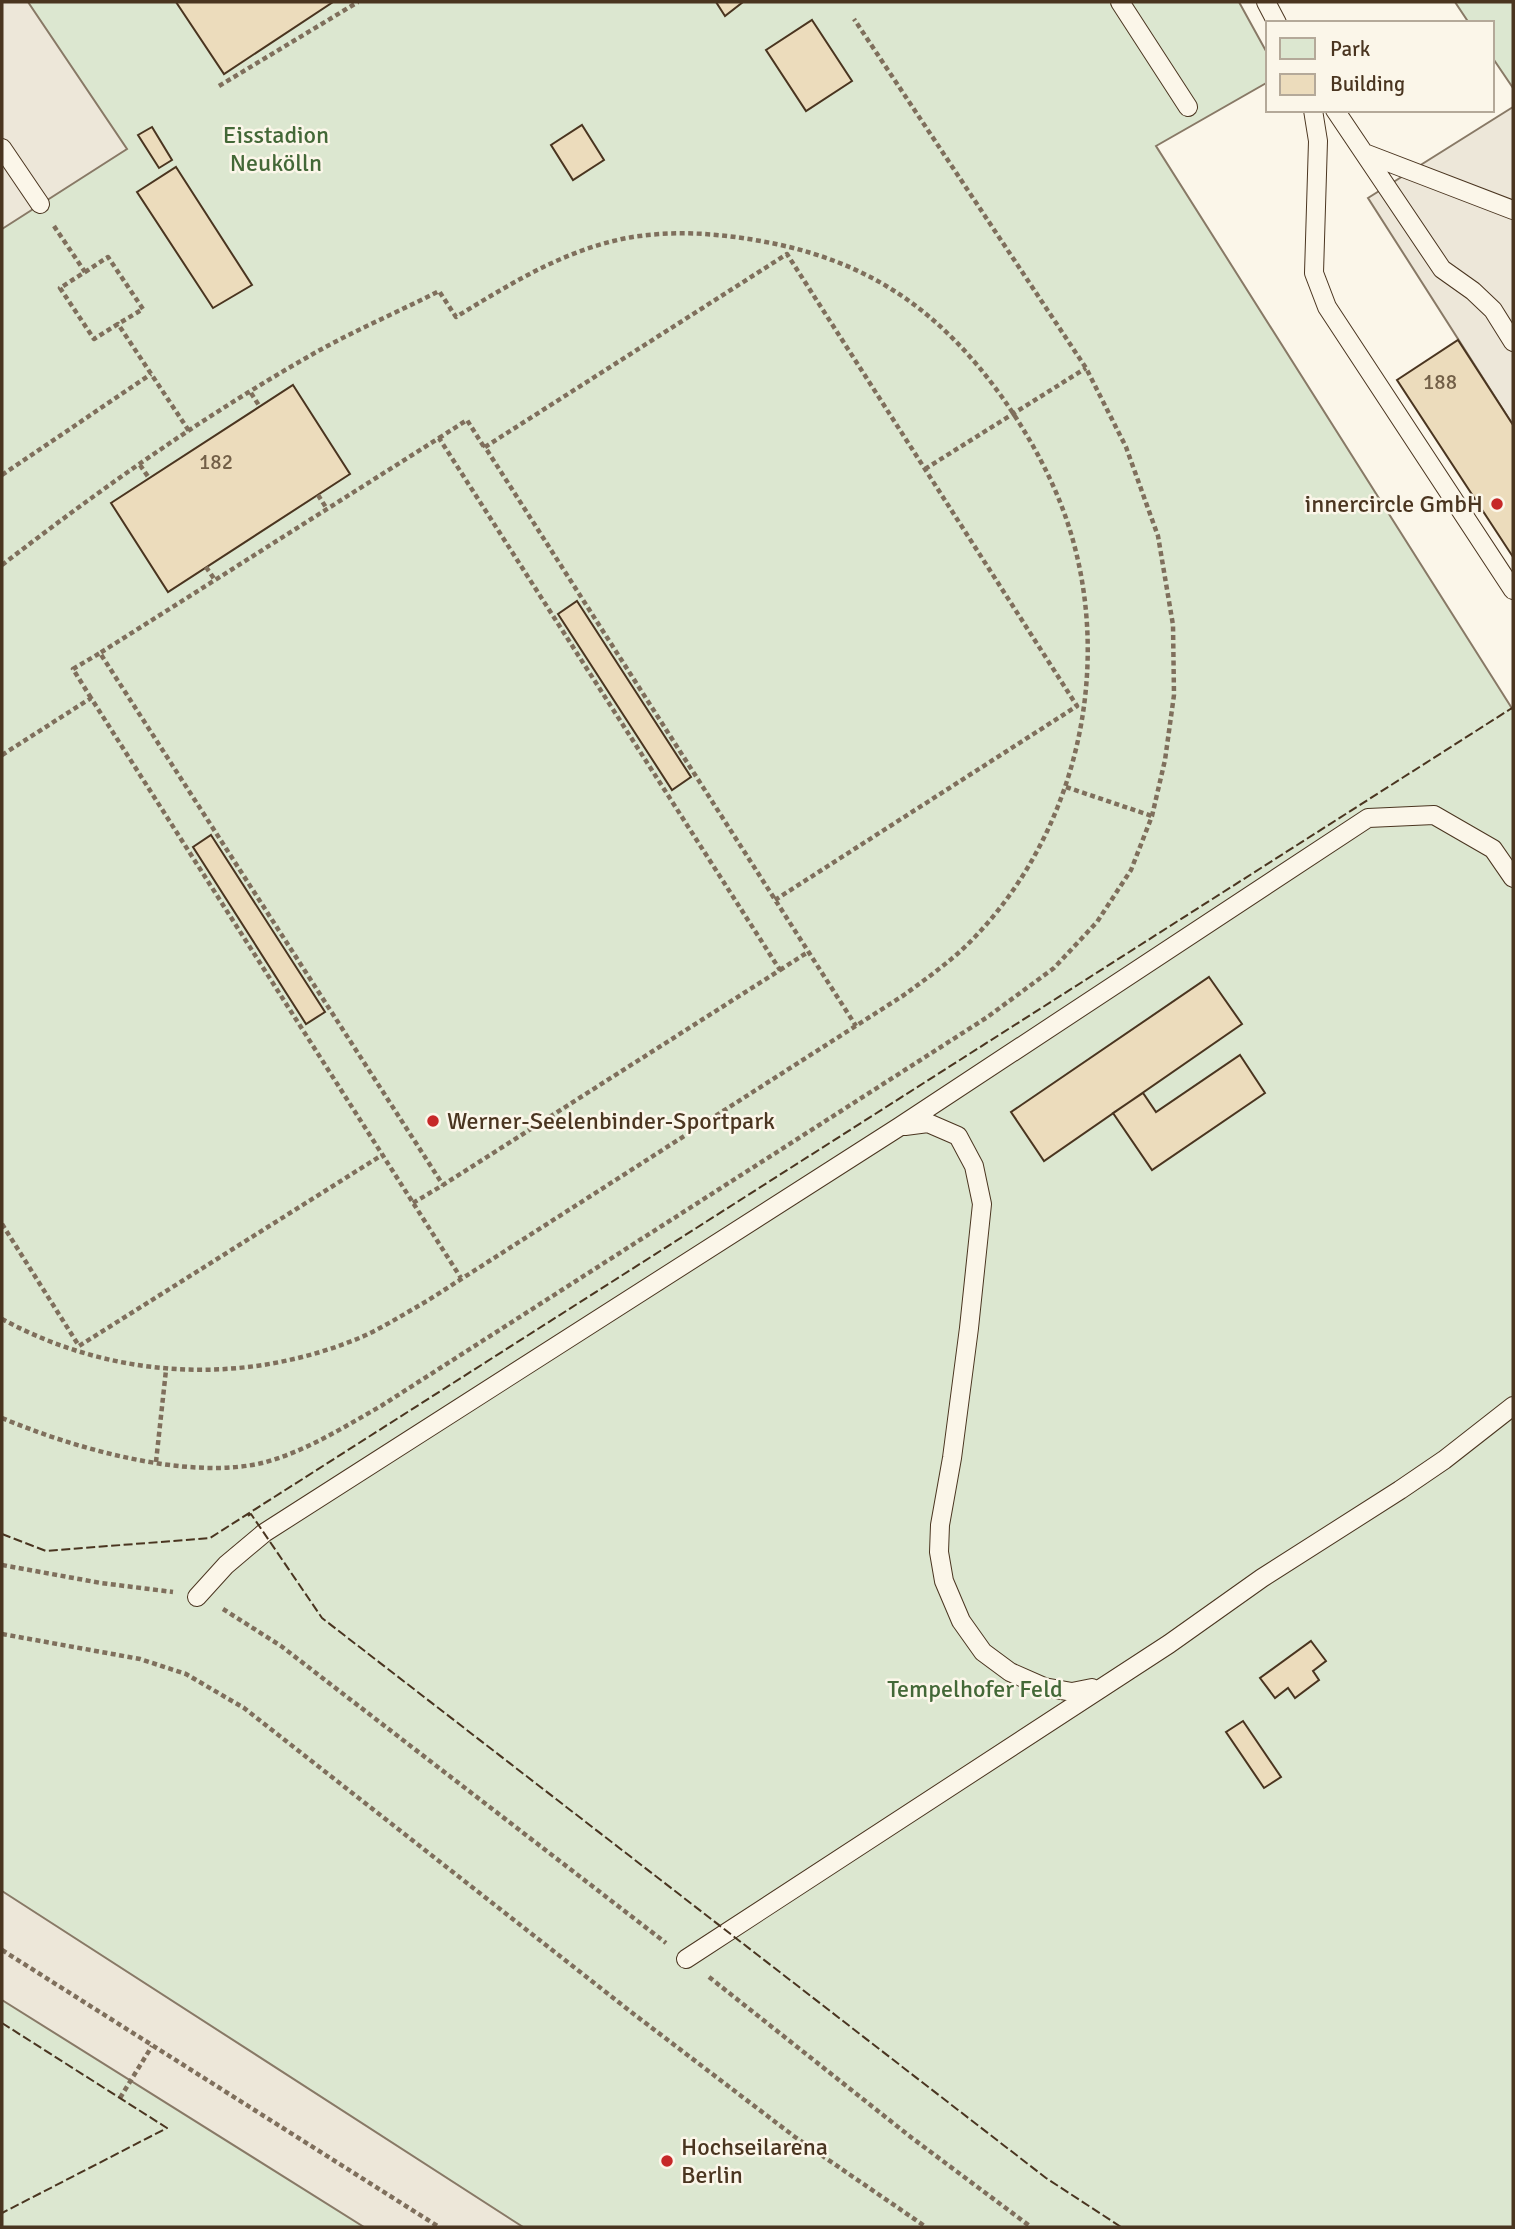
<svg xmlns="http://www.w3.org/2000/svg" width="1515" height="2229" viewBox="0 0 1515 2229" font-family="Signika,sans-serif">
	<rect width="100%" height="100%" fill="#fbf6e9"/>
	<!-- green -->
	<path fill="#dce7d0" stroke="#887966" stroke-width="2" d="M 2,2 L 1239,2 L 1266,51 L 1268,82 L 1156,146 L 1513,710 L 1513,2227 L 2,2227 Z
		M 1455,2 L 1513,2 L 1513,88 L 1492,57 L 1492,23 L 1469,23 Z"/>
	<!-- parking -->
	<path fill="#ede7d9" stroke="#887966" stroke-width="2" d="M 2,2 L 28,2 L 127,149 L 2,229 Z
		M 1513,107 L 1513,425 L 1368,198 Z
		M 2,1891 L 523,2227 L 364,2227 L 2,2000 Z"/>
	<!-- building -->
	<path fill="#ecdcbc" stroke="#4a3520" stroke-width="2" d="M 176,2 L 333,2 L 224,74 Z
		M 716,2 L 743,2 L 725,16 Z
		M 812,20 L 852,81 L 806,111 L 766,50 Z
		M 582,125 L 604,160 L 573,180 L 551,145 Z
		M 152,127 L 172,160 L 159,168 L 138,135 Z
		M 176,167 L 252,285 L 213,308 L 137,192 Z
		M 1458,340 L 1513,425 L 1513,557 L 1397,380 Z
		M 293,385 L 350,474 L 168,592 L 111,503 Z
		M 577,601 L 691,777 L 672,790 L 558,614 Z
		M 211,835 L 325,1012 L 306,1024 L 193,847 Z
		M 1209,977 L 1242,1024 L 1044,1161 L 1011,1112 Z
		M 1240,1055 L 1265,1093 L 1152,1170 L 1113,1113 L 1143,1093 L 1156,1112 Z
		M 1311,1641 L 1326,1661 L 1313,1671 L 1319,1680 L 1295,1698 L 1288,1688 L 1275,1698 L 1260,1678 Z
		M 1243,1721 L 1281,1777 L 1264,1788 L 1226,1732 Z"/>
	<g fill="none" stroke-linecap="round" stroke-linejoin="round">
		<!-- service casing -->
		<g stroke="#4a3520" stroke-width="20">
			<path id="service" d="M 1120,2 L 1188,107
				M 1266,2 L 1277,23
				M 1313,110 L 1318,141 L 1314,273 L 1327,307 L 1513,590
				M 1335,110 L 1442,269 L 1473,291 L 1493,310 L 1513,342
				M 2,148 L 40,204
				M 1367,154 L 1513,210
				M 905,1126 L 928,1123 L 958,1136 L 974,1166 L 982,1204 L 969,1328 L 952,1458 L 940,1525 L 939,1552 L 944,1581 L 961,1621 L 983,1652 L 1010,1672 L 1044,1687 L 1072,1692 L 1092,1688
				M 197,1597 L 226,1565 L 264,1533 L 899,1127 L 1368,818 L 1434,815 L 1493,849 L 1513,878
				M 686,1959 L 1169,1644 L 1262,1578 L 1400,1490 L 1444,1460 L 1513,1406"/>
		</g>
		<!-- path -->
		<path stroke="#7f6f5c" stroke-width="4.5" stroke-dasharray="5 3.5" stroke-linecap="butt" d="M 219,86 L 358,2
			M 54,226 L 85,272 L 60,288 L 94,339 L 118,324 L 189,431
			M 85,272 L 108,257 L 143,309 L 118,324
			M 251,393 L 260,407
			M 439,438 L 467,420 L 484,447
			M 140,465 L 149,478
			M 925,469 L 1086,368
			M 2,475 L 151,374
			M 318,495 L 327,509
			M 2,565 C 103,487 208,413 320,350 C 358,329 400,311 439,291 L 456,317 C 510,284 564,250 627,238 C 676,229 728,234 776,244 C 876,265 943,315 1002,397 C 1028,434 1051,475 1066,518 C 1116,663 1078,833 970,942 C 950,962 927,978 904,995 L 427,1301 C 404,1314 381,1329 357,1339 C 241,1386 112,1379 2,1319
			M 206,567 L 215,580
			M 91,698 L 73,669 L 100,653
			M 2,755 L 91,698 L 461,1278
			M 1066,787 L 1152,816
			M 775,900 L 1077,706 L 787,254 L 485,447 L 856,1026
			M 780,970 L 808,952
			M 413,1203 L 443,1185 L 780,970 L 439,438 L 100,653 L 443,1185
			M 2,1224 L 79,1346 L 382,1155
			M 2,1418 C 73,1448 190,1482 266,1462 C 308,1450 344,1427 381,1406 L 986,1018 L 1054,968 L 1097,922 L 1131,870 L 1152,816 L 1165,760 L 1174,695 L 1173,625 L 1158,536 L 1126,447 L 1086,368 L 854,19
			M 156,1462 L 166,1370
			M 2,1565 L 101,1583 L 173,1592
			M 223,1609 L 281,1646 L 666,1943
			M 2,1634 L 140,1659 L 186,1674 L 244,1708 L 635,2015 L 795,2137 L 926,2227
			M 2,1950 L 439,2227
			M 709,1977 L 912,2138 L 1031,2227
			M 120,2098 L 152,2046"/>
		<!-- service -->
		<use href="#service" stroke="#fbf6e9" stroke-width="18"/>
		<!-- fence -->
		<path stroke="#4a3520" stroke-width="2" stroke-dasharray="9 3.5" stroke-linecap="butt" d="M 248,1516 L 251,1514 L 322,1618 L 1046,2178 L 1121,2227
			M 2,1534 L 46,1551 L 210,1538 L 1512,708 L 1513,710
			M 2,2023 L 167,2128 L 2,2213"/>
	</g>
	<!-- markers -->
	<g fill="#c62828" stroke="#fbf6e9" stroke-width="2.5">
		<circle cx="1497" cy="504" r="7"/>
		<circle cx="433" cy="1121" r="7"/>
		<circle cx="667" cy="2161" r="7"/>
	</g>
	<g text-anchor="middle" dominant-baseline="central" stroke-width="5" stroke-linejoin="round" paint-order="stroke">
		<!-- number labels -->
		<g font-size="21" fill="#725f47">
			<text x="1440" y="382">188</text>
			<text x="216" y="462">182</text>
		</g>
		<!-- park labels -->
		<g font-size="24" fill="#436837" stroke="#fbf6e9">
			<text x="276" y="135">Eisstadion<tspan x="276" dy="28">Neukölln</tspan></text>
			<text x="975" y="1689">Tempelhofer Feld</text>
		</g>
		<!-- poi labels -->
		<g font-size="24" fill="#4a3520" stroke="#fbf6e9" text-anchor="start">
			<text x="1483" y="504" text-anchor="end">innercircle GmbH</text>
			<text x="447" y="1121">Werner-Seelenbinder-Sportpark</text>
			<text x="681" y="2147">Hochseilarena<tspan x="681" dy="28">Berlin</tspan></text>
		</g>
	</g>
	<!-- border -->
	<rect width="1515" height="2229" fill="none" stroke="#4a3520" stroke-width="7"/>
	<!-- legend -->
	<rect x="1266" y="21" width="228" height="91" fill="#fbf6e9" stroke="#b4a999" stroke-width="2"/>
	<rect x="1280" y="38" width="35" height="21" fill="#dce7d0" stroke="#b4a999" stroke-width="2"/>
	<text x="1330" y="56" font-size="21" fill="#4a3520">Park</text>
	<rect x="1280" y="74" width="35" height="21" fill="#ecdcbc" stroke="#b4a999" stroke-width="2"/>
	<text x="1330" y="91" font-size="21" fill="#4a3520">Building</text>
</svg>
